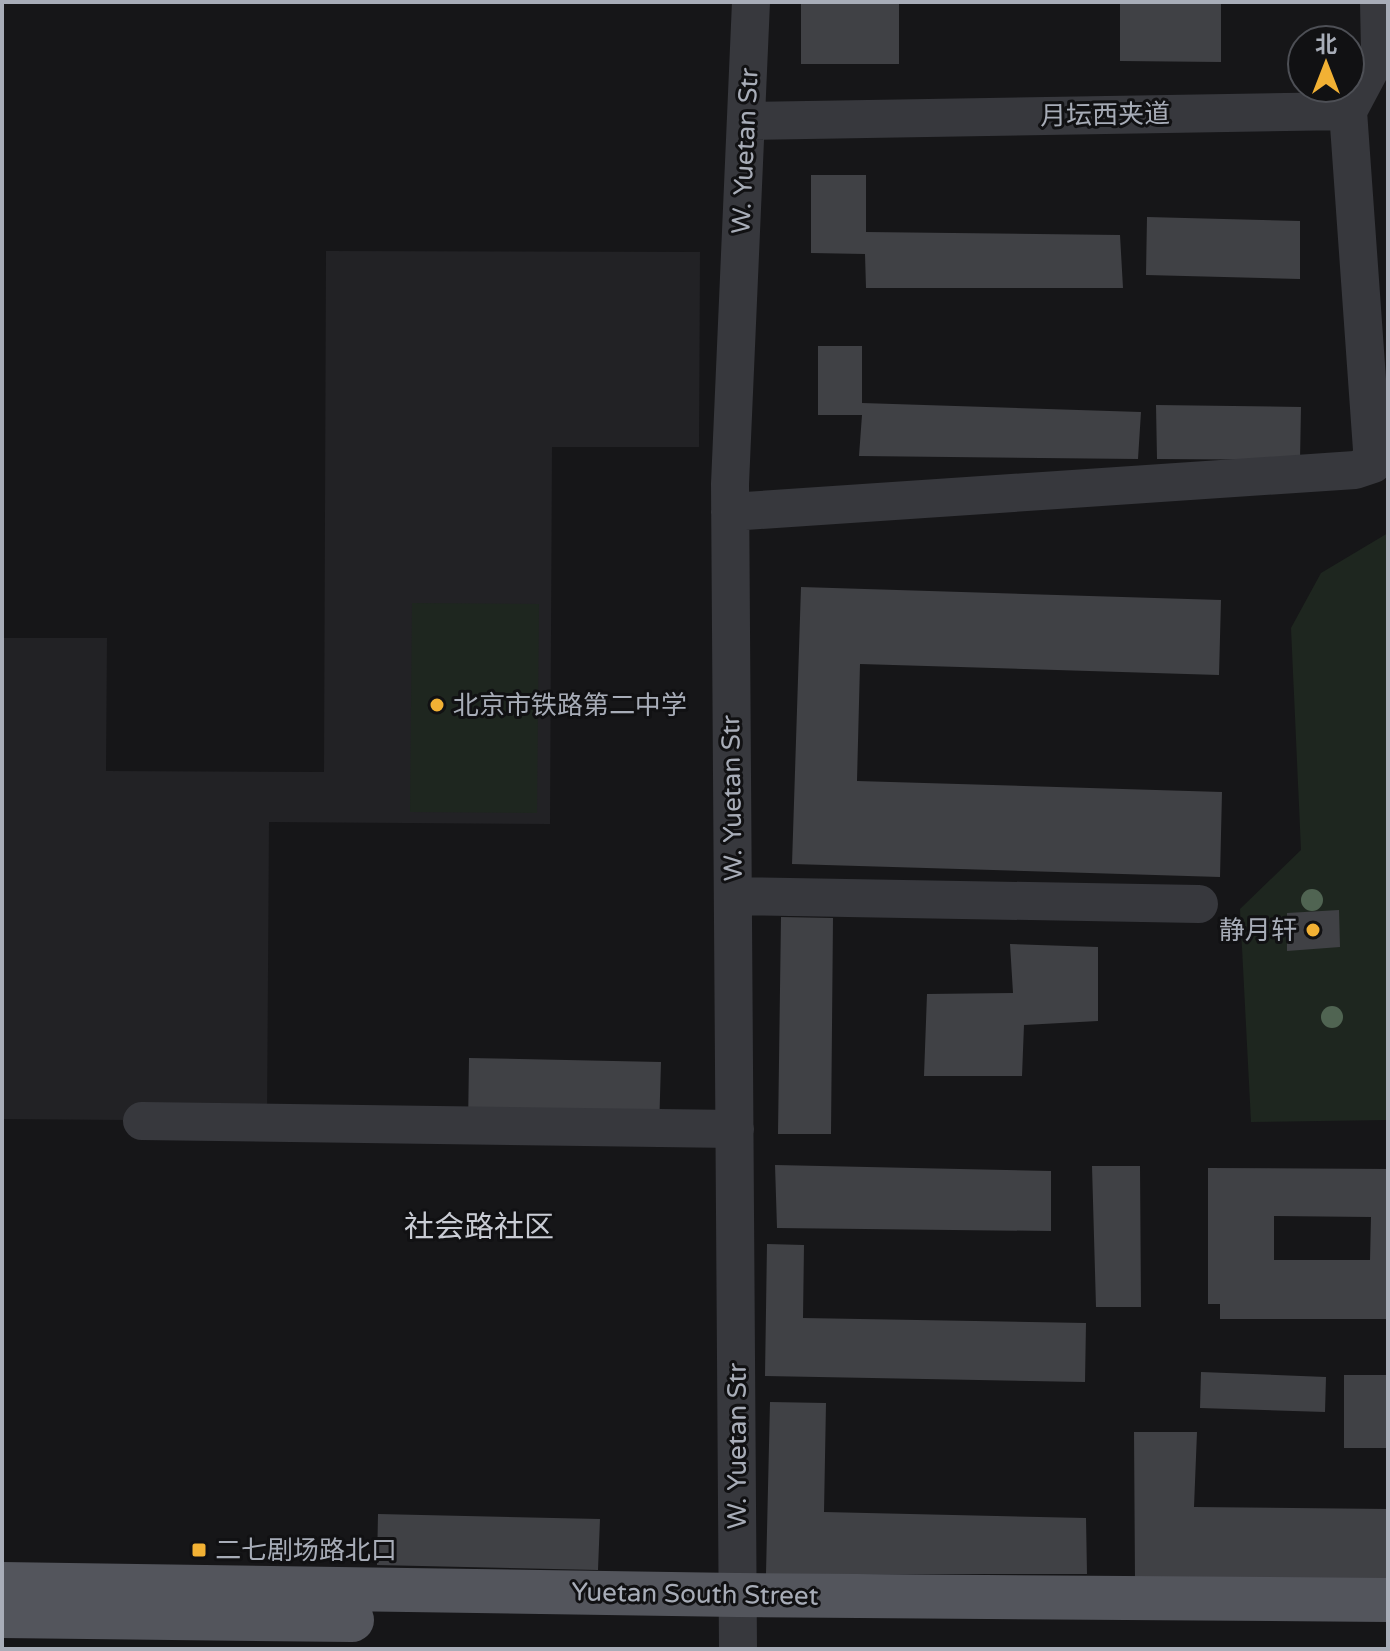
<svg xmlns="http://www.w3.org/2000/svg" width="1390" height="1651" viewBox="0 0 1390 1651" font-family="'Varela Round','Noto Sans SC',sans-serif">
	<rect width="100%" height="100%" fill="#161618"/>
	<!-- built -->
	<path fill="#222225" d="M 326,251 L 700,252 L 699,447 L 552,447 L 550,824 L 269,822 L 267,1121 L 2,1119 L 2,638 L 107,638 L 106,771 L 324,772 Z"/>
	<!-- green -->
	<path fill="#1e261f" d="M 1388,533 L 1388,1120 L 1251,1122 L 1240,909 L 1301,850 L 1291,628 L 1321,573 Z
		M 412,603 L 539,604 L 537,813 L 410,812 Z"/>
	<!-- building -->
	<path fill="#404145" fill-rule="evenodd" d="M 801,2 L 899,2 L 899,64 L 801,64 Z
		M 1120,2 L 1221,2 L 1221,62 L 1120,61 Z
		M 811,175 L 866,175 L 866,232 L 1120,235 L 1123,288 L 866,288 L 865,254 L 811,253 Z
		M 1147,217 L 1300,221 L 1300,279 L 1146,275 Z
		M 818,346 L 862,346 L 862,403 L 1141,412 L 1138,459 L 859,456 L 862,415 L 818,415 Z
		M 1156,405 L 1301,407 L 1300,460 L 1157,459 Z
		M 801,587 L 1221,600 L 1219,675 L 860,664 L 857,781 L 1222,792 L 1220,877 L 792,864 Z
		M 1339,910 L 1340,947 L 1287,951 L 1287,913 Z
		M 781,917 L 833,918 L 831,1134 L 778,1134 Z
		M 1010,944 L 1098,947 L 1098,1021 L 1024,1025 L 1022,1076 L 924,1076 L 927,994 L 1013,993 Z
		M 469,1058 L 661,1062 L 659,1131 L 468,1128 Z
		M 775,1165 L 1051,1171 L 1051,1231 L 777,1228 Z
		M 1092,1166 L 1140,1166 L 1141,1307 L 1096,1307 Z
		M 1208,1168 L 1388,1169 L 1388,1319 L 1220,1319 L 1220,1304 L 1208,1304 ZM 1274,1216 L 1371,1217 L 1370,1260 L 1274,1260 Z
		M 767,1244 L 804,1245 L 803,1318 L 1086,1323 L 1085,1382 L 765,1376 Z
		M 1201,1372 L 1326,1377 L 1325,1412 L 1200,1408 Z
		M 1344,1375 L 1388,1375 L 1388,1448 L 1344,1448 Z
		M 770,1402 L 826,1403 L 824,1512 L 1086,1518 L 1087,1574 L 766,1574 Z
		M 1134,1432 L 1197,1432 L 1194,1507 L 1388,1509 L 1388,1587 L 1135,1581 Z
		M 378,1514 L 600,1519 L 598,1570 L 377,1565 Z"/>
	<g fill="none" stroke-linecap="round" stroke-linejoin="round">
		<!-- minor -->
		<path stroke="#37383d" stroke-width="38" d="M 1348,111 L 1380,51 L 1379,2
			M 746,121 L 1348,111
			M 730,512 L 1355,470 L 1373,464 L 1348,111
			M 733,896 L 1199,904
			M 142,1121 L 735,1129
			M 738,1649 L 730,484 L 751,2"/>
		<!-- major -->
		<path stroke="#53555c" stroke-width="44" d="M 2,1584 L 737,1595 L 1388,1600
			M 2,1616 L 352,1620"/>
	</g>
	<!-- trees -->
	<g fill="#506452">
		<circle cx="1312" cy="900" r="11"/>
		<circle cx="1332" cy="1017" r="11"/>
	</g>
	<!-- markers -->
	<g fill="#f2b134" stroke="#111113" stroke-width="3">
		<circle cx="437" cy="705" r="8"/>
		<circle cx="1313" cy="930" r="8"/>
		<rect x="191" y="1542" width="16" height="16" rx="4"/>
	</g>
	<g text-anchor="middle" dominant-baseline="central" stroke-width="6" stroke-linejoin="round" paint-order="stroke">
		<!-- street labels -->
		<g font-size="26" fill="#a8adb8" stroke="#111113">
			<text transform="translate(1105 115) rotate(-1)">月坛西夹道</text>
			<text transform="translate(745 151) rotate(-87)">W. Yuetan Str</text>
			<text transform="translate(732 798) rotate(-91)">W. Yuetan Str</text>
			<text transform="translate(737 1446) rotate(-90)">W. Yuetan Str</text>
			<text transform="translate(695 1594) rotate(1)">Yuetan South Street</text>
		</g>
		<!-- poi labels -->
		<g font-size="26" fill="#a8adb8" stroke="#111113" text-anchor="start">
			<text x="453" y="705">北京市铁路第二中学</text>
			<text x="1297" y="930" text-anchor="end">静月轩</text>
			<text x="215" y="1550">二七剧场路北口</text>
		</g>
		<!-- quarter labels -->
		<g font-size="30" fill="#c9ccd4" stroke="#111113">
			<text x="479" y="1227">社会路社区</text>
		</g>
	</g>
	<!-- border -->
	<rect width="1390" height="1651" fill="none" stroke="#a8adb8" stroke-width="8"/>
	<!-- north arrow -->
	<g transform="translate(1326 64)"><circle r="38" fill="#111113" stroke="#4d4f55" stroke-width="2"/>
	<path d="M0-6L14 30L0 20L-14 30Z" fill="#f2b134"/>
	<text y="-12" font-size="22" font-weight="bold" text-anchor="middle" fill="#a8adb8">北</text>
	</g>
</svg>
